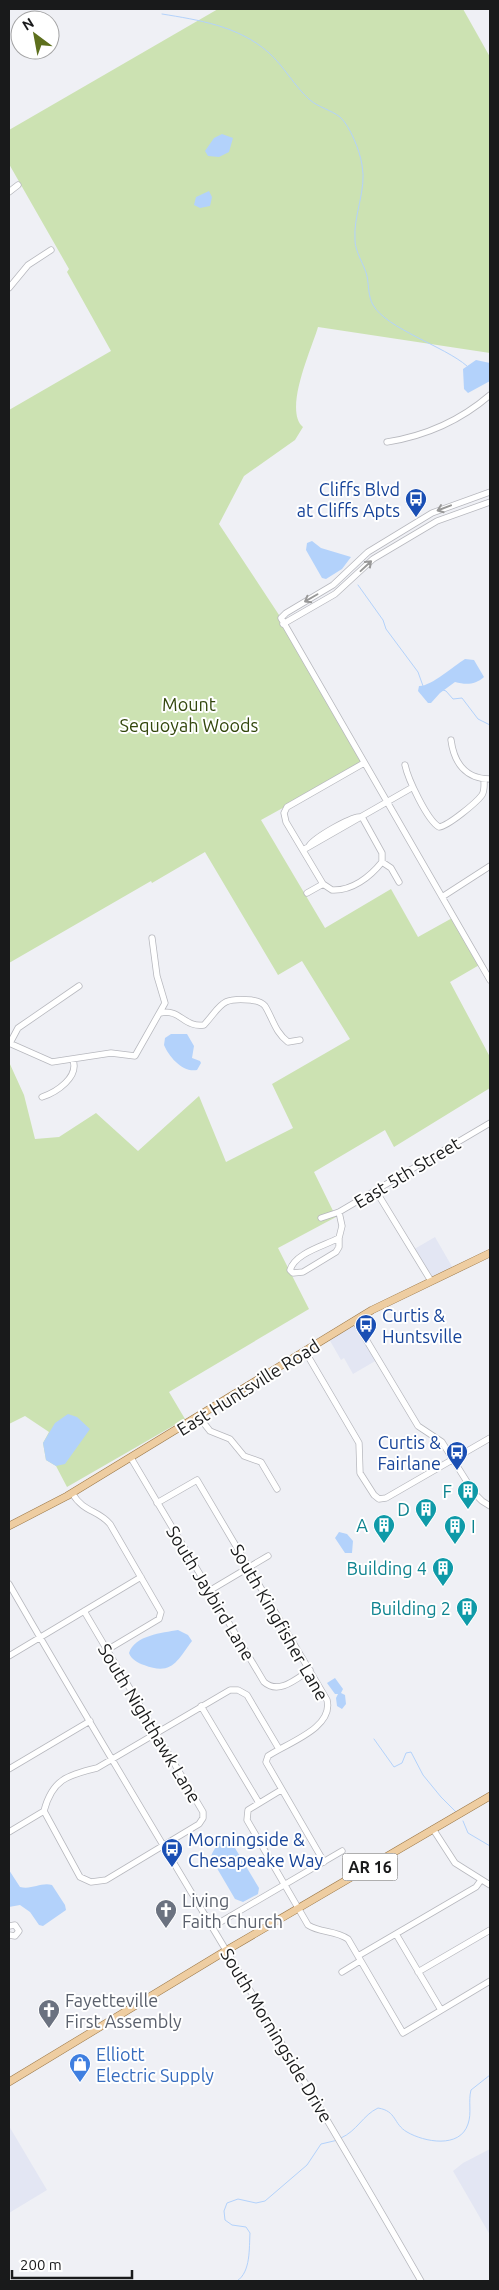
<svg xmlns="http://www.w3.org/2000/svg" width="499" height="2290" viewBox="0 0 499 2290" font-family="Ubuntu,sans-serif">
	<rect width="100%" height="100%" fill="#eff0f5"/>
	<!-- built -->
	<path fill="#e3e6f3" d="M 435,1237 L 454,1270 L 431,1281 L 411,1251 Z
		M 355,1323 L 377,1360 L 353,1374 L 344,1358 L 341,1360 L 329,1339 Z
		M 9,2126 L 47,2190 L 9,2213 Z
		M 490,2149 L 490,2235 L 453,2171 L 463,2163 Z"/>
	<!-- green -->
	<path fill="#cce2b2" d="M 218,9 L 463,9 L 490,57 L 490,353 L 318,327 C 312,348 283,410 303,427 L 295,440 L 244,476 L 219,524 L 281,618 L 364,763 L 261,820 L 325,928 L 391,889 L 418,937 L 454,917 L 481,964 L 450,982 L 490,1057 L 490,1088 L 394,1147 L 385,1130 L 314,1172 L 336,1217 L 278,1248 L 309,1309 L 169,1392 L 185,1419 L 67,1487 L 56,1466 L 46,1460 L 43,1443 L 49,1432 L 25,1416 L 9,1424 L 9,1062 L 24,1095 L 35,1139 L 59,1137 L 96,1113 L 138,1151 L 199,1096 L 226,1162 L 293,1128 L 272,1084 L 350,1039 L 302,961 L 278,975 L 205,852 L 152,883 L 151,881 L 9,963 L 9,410 L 111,351 L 67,272 L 69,269 L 9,164 L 9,130 Z"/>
	<!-- water -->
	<path fill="#b3d2fb" d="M 222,134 L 233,138 L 229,152 L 219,157 L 208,156 L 205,151 L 214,138 Z
		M 209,191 L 212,197 L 210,206 L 200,208 L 194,205 L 196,197 Z
		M 476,360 L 490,363 L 490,381 L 468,393 L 464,389 L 463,369 Z
		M 312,541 L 321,548 L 351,557 L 342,569 L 326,579 L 322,578 L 306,550 L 307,543 Z
		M 465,659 L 474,660 L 484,677 C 475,685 466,685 455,682 L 440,693 L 431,703 L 428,703 L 418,691 L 419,686 C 430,687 454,666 465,659 Z
		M 171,1034 L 187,1034 L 194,1046 L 192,1058 L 200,1061 L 201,1063 L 197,1070 C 183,1073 169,1057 164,1045 L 165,1038 Z
		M 68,1414 L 77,1417 L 90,1429 L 65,1464 L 56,1466 L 46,1460 L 43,1443 L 55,1423 Z
		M 339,1532 L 347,1534 L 353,1541 L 352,1553 L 345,1553 L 335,1538 Z
		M 178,1630 L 188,1635 L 192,1641 C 177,1661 172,1676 144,1665 C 138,1663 131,1659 129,1653 C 135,1635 162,1633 178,1630 Z
		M 335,1678 L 343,1689 L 341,1693 L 345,1695 L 346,1704 L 342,1709 L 337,1706 L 336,1698 L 338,1694 L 335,1694 L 327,1683 Z
		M 227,1838 L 232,1843 L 259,1888 L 258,1894 L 243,1902 L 235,1899 L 211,1858 C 211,1852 221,1839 227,1838 Z
		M 9,1870 L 20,1887 C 32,1890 41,1882 52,1885 L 65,1905 L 66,1910 L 43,1926 L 39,1925 L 30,1912 L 20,1905 L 9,1907 Z"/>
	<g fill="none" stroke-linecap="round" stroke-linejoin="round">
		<!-- stream -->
		<path stroke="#b3d2fb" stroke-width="1" d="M 162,14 C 199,20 238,26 268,52 C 284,66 294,86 310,100 C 318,107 331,110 340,117 C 350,126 360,151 362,165 C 367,190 353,215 355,240 C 355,252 364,264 367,276 C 369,286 368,296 373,305 C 387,329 444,346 467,366
			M 358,585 L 383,620 L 386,629 L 418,672 L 423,686
			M 443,690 L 446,691 L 453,699 L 462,698 L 478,719 L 490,725
			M 374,1739 L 394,1767 L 402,1763 L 406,1753 L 411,1752 L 423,1775 L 441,1797 L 457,1813
			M 463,1821 L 468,1833 L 490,1846
			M 341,2138 C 357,2131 363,2115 378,2108 C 397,2111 393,2124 407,2132 C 424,2142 460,2149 468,2124 C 472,2113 468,2101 471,2090 L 490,2075
			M 237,2281 C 251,2272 249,2248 250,2233 L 246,2227 L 232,2225 L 225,2220 L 224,2211 L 227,2203 L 238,2199 L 256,2203 L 265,2201 L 307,2165 L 321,2144 L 338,2140"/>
		<!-- minor casing -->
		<g stroke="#b7b8be" stroke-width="7">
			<path id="minor" d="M 9,192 L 18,185
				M 9,288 L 28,265 L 51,250
				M 387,442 C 425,436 461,420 490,395
				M 490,492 L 432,513 L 368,552 L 333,585 L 286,613 L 281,618 L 490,980
				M 283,624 L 335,594 L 373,559 L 437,521 L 490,502
				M 451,740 C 454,763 466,779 490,779
				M 405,765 C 408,779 427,820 439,827 C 448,826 476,803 482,795 C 485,790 484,785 484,779
				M 362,817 L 382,853 L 382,862 C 370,877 352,891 332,890 L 323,884 L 286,822 L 284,813 L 287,807 L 364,763
				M 309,846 C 315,837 349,818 359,817
				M 303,850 L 413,787
				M 382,862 L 391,868 L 399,882
				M 307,893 L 323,884
				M 442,897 L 490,866
				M 160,1013 C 180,1008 184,1028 204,1025 C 222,1005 220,997 251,1000 C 256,1001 261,1001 265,1006 C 273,1019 275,1032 288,1042 L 300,1040
				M 9,1043 L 52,1062 L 111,1053 L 135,1056 L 165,1003 L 157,976 L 152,938
				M 10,1043 L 18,1028 L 79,986
				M 42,1097 C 57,1092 79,1077 73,1060
				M 376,1191 L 431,1281
				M 321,1218 L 339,1212 L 490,1123
				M 339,1238 L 339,1247 L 336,1252 L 303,1272 L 293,1273 L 290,1270 C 295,1253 324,1246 339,1238 L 342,1226 L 339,1212
				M 355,1321 L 418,1426 L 442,1442 L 474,1493 L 482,1501 L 490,1506
				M 305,1351 L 359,1443 L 360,1473 L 374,1495 L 379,1499 L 386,1498 L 490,1438
				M 199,1417 L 210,1431 L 230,1439 L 244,1456 L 261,1462 L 277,1489
				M 131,1458 L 264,1682 C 279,1695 296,1679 310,1670
				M 72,1493 C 84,1513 97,1509 110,1524 L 161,1612 L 159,1619 L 107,1650
				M 157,1503 L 197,1480 L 327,1700 C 334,1728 287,1743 268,1756 L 266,1762 L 324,1862
				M 9,1584 C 144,1818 287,2047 421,2281
				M 209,1591 L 268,1556
				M 9,1656 L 141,1577
				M 201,1706 L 259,1803
				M 9,1769 L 90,1721
				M 281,1790 L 248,1810 L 247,1820 L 308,1925 C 320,1933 335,1930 348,1939 L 403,2033 L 490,1981
				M 44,1811 L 80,1877 L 91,1882 L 106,1880 L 199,1824 L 203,1818 L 203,1812 L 84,1611
				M 433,1829 L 455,1863 L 490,1885
				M 9,1832 L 44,1811 C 52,1780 67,1775 97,1768 L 230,1690 L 238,1690 L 247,1695 L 279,1749
				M 9,1926 L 15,1925 L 19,1931 L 15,1936 L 9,1935
				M 212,1927 L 342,1851
				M 396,1934 L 441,2010
				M 358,1956 L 476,1887 L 481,1880
				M 342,1972 L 360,1961
				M 418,1972 L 490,1930"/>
		</g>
		<!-- major casing -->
		<g stroke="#9c7949" stroke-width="8">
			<path id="major" d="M 9,1526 L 67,1496 L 372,1310 L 490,1253
				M 9,2082 L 227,1950 L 490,1796"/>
		</g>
		<!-- minor -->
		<use href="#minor" stroke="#fff" stroke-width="5.5"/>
		<!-- major -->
		<use href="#major" stroke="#eecda1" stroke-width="7"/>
	</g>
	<!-- one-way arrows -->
	<defs><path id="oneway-shaft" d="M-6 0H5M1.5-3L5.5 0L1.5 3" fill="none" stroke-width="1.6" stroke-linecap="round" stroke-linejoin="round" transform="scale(1.25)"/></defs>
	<g stroke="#989898">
		<use href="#oneway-shaft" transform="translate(444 508) rotate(159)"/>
		<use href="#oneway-shaft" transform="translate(366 566) rotate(-43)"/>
		<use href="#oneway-shaft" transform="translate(311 598) rotate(150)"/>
	</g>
	<!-- icons -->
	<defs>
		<g id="bus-pin" transform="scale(1.125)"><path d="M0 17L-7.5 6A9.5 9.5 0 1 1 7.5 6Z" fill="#1a4fb4" stroke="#fff"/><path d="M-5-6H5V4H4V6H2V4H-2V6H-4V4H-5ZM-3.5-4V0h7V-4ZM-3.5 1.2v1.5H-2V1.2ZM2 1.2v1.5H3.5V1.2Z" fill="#fff"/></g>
		<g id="building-pin" transform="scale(1.125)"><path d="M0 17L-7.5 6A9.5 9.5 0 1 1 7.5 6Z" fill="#0f9aa8" stroke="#fff"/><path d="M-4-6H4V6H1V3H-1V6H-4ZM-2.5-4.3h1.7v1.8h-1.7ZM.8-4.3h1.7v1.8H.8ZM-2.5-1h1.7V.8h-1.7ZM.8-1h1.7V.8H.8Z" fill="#fff"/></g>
		<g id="church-pin" transform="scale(1.125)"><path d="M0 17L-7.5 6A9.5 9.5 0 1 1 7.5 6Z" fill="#6b7280" stroke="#fff"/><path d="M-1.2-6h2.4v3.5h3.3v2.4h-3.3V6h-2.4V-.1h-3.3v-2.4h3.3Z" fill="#fff"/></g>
		<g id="shop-pin" transform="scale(1.125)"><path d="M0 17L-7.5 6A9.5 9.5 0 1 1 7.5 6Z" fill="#3f7fe0" stroke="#fff"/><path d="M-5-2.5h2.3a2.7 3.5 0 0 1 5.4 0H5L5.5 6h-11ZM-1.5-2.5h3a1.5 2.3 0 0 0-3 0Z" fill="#fff"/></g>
	</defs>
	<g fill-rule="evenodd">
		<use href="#bus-pin" x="416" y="499"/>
		<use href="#bus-pin" x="366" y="1325"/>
		<use href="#bus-pin" x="457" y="1452"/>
		<use href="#building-pin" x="468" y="1491"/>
		<use href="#building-pin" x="426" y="1509"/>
		<use href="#building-pin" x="384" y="1525"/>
		<use href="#building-pin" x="455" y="1526"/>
		<use href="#building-pin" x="443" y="1568"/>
		<use href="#building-pin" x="467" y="1608"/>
		<use href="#bus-pin" x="172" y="1849"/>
		<use href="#church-pin" x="166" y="1910"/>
		<use href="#church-pin" x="49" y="2010"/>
		<use href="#shop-pin" x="80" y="2064"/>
	</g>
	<g text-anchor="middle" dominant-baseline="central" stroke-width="4" stroke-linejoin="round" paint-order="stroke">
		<!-- shield labels -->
		<rect fill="#fff" stroke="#5e5f5f" stroke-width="1" x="342.5" y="1853.5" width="55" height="27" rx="4"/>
		<g font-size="16" font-weight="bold" fill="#191a1b">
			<text x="370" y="1867">AR 16</text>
		</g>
		<!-- transit labels -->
		<g font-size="18" fill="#164399" stroke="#fff" text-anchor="end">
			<text x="400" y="489">Cliffs Blvd<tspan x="400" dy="21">at Cliffs Apts</tspan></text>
			<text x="382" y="1315" text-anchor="start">Curtis &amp;<tspan x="382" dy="21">Huntsville</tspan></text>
			<text x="441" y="1442">Curtis &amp;<tspan x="441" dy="21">Fairlane</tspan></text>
			<text x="188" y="1839" text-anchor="start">Morningside &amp;<tspan x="188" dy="21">Chesapeake Way</tspan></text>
		</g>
		<!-- park labels -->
		<g font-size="18" fill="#33470d" stroke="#fff">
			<text x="189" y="704">Mount<tspan x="189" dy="21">Sequoyah Woods</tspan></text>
		</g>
		<!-- street labels -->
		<g font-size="18" fill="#191a1b" stroke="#fff">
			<text transform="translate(407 1172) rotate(-31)">East 5th Street</text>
			<text transform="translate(248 1387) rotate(-32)">East Huntsville Road</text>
			<text transform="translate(211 1593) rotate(59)">South Jaybird Lane</text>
			<text transform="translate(280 1622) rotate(60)">South Kingfisher Lane</text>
			<text transform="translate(150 1723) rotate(59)">South Nighthawk Lane</text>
			<text transform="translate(277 2035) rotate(59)">South Morningside Drive</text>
		</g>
		<!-- culture labels -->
		<g font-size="18" fill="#0d838f" stroke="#fff" text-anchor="end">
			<text x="452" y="1491">F</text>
			<text x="410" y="1509">D</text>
			<text x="368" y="1525">A</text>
			<text x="471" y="1526" text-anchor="start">I</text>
			<text x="427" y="1568">Building 4</text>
			<text x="451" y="1608">Building 2</text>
		</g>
		<!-- worship labels -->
		<g font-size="18" fill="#5b616d" stroke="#fff" text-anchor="start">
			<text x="182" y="1900">Living<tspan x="182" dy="21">Faith Church</tspan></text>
			<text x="65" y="2000">Fayetteville<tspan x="65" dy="21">First Assembly</tspan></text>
		</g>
		<!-- shop labels -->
		<g font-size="18" fill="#366cbe" stroke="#fff" text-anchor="start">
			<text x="96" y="2054">Elliott<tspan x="96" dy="21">Electric Supply</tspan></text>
		</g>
	</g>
	<!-- border -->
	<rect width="499" height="2290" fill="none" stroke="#191a1b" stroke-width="20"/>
	<!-- north arrow -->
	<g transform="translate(35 35) rotate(328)"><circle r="24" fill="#ffffff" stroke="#a3a3a4"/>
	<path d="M0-4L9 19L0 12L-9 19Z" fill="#5d6f1d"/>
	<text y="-8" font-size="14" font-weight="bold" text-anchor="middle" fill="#191a1b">N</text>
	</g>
	<!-- scale -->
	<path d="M12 2270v8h120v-8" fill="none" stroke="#191a1b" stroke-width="2.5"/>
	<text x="20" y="2270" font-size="15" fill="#191a1b" stroke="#ffffff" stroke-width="4" paint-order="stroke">200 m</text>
</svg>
